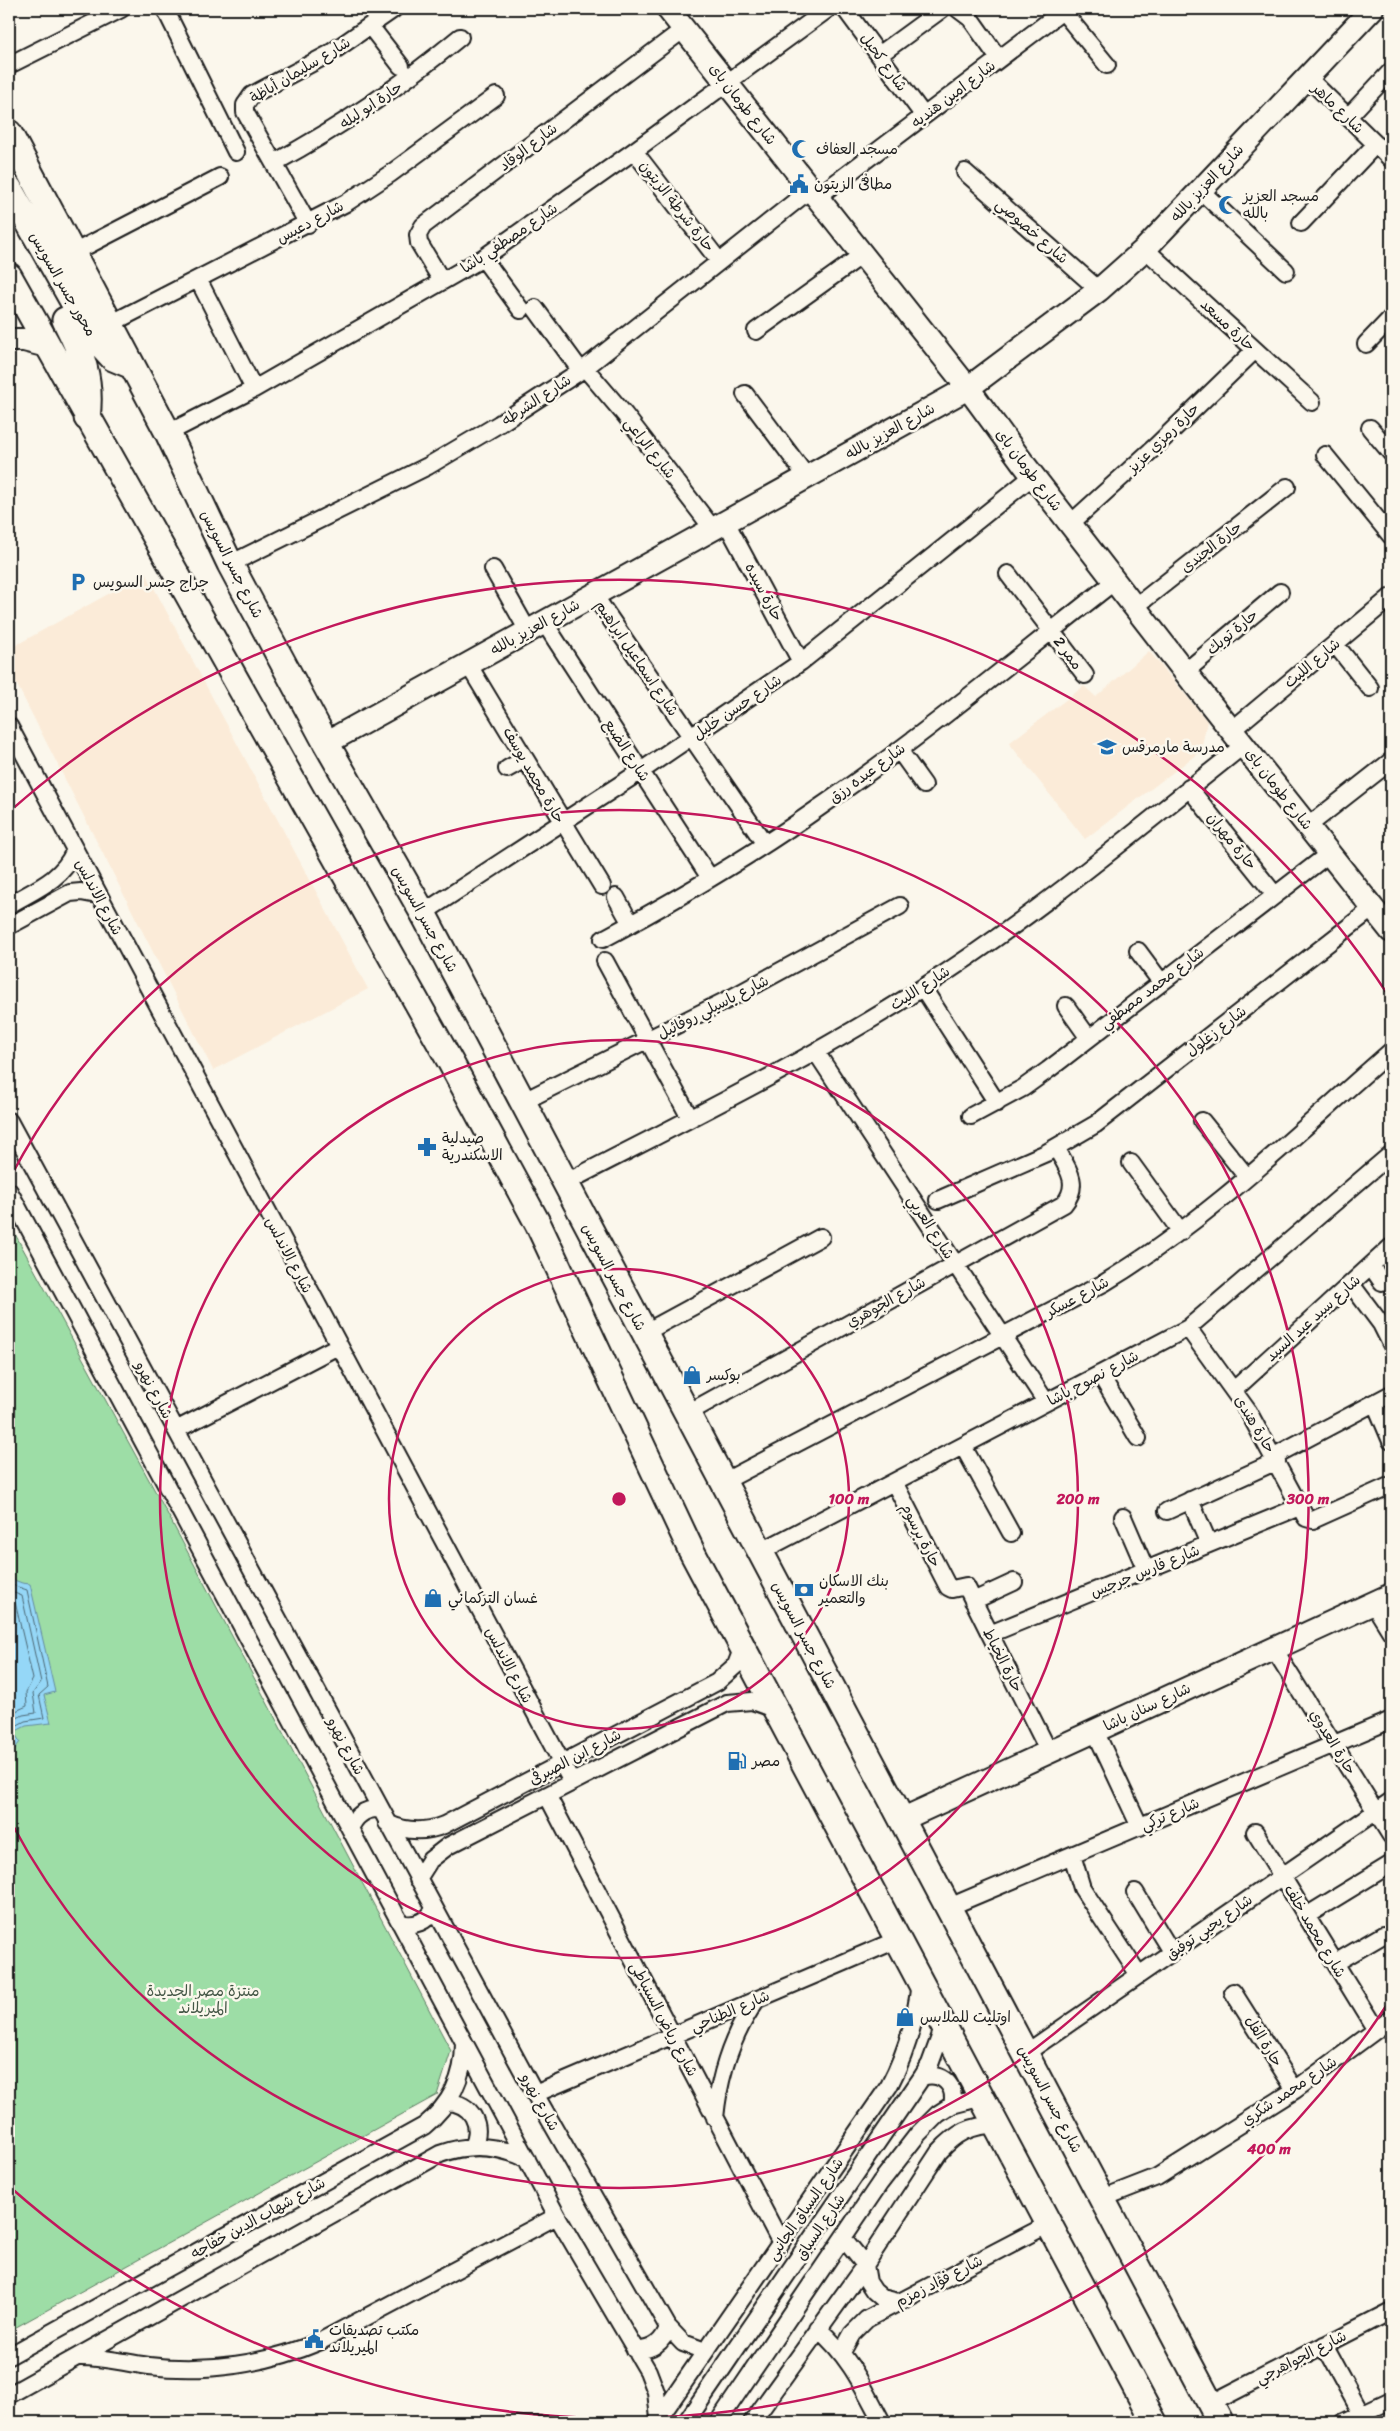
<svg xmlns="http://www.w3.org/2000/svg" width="1400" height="2431" viewBox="0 0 1400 2431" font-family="Sriracha,'Playpen Sans Arabic',sans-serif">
	<rect width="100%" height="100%" fill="#fbf7ec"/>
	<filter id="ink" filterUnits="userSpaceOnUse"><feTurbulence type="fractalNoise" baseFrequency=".02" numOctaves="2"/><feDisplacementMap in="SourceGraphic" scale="10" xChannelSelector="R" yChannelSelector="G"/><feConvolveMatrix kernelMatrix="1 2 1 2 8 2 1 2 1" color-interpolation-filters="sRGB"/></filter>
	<g filter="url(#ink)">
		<!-- built -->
		<path fill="#fbebd8" d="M 146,573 L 368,989 L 213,1070 L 9,669 L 9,649 Z
			M 1149,651 L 1207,721 L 1201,751 L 1085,839 L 1009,743 L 1084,686 L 1096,697 Z"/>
		<!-- green -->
		<path fill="#9ddda6" stroke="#5c7c61" d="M 9,1223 L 166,1511 L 451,2051 L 437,2095 L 9,2331 Z"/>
		<!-- water -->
		<path fill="#95d7f7" stroke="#658c9f" d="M 9,1578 L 22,1583 L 30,1584 L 55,1692 L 44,1695 L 51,1723 L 26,1726 L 14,1732 L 20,1742 L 9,1756 L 11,1746 L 9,1745 Z"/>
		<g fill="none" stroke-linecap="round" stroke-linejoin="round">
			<!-- shore -->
			<path stroke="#4c6774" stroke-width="1" d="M 9,1584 L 27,1590 L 48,1687 L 39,1695 L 44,1718 L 25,1721 L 12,1728 L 9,1733 L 13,1742 L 9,1748
				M 9,1591 L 22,1596 L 41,1682 L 33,1693 L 36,1713 L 23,1715 L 9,1722
				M 9,1599 L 15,1602 L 33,1679 L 26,1692 L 27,1706 L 9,1714"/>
			<!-- street casing -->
			<g stroke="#1c1c1c" stroke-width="20">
				<path id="street" d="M 165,9 L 236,152
					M 845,9 L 924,116
					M 958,9 L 970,18 L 999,59
					M 1061,9 L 1107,65
					M 370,26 L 401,66
					M 879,55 L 942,9
					M 9,65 L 121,9
					M 1307,77 L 1391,159
					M 1348,117 L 1391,71
					M 634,151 L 719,261
					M 274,163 C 342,126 401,86 460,37
					M 965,172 L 1099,290
					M 1200,190 L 1286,271
					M 817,197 L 1065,9
					M 1301,223 L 1376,144
					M 308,224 L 245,112 L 245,105 L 252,95 L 329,54 L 394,9
					M 1145,249 L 1312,402
					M 73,253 L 220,177
					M 483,258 L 521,310
					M 198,279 L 254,389
					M 442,281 L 419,243 L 418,235 L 423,226 L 684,29
					M 535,308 L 581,371
					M 110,324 L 346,203 L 390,174 L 496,96
					M 756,331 L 862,255
					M 1366,344 L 1391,318
					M 585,368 L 625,415 L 713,529
					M 745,394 L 807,477
					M 1370,428 L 1391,453
					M 168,433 L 254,389 L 483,258 L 634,151 L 828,9
					M 1325,455 L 1391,536
					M 726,522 L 801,662
					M 1070,524 L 1156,446 L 1255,350
					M 230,564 L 428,466 L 499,424 L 585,368 L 811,189
					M 493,569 L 528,631
					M 1008,574 L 1085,675
					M 594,595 L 765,844
					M 1135,607 L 1287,487
					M 544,622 L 710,878
					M 1335,644 L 1370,688
					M 468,664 L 602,886
					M 1185,672 L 1280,592
					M 9,726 L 572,1782
					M 1232,730 L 1391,597
					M 899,750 L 924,785
					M 507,769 L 525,759
					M 1189,788 L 1275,895
					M 1308,826 L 1391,761
					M 616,897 L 631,924
					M 9,905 C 34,890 62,880 74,852
					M 423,913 L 641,771 L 801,662 L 1033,476
					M 9,926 L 70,893 L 81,892 L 97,895
					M 603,939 C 678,899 751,856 820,807 C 922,737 1017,657 1115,581
					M 1138,951 L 1161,982
					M 605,961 L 690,1118
					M 923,988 L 997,1103
					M 1066,1006 L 1088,1037
					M 816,1052 L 1046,1402
					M 522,1102 L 731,998 L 900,906
					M 971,1116 L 1023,1088 L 1048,1070 L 1330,853
					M 9,1121 L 535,2094 L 668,2327 L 683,2343 L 705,2351
					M 1202,1121 L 1247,1177
					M 1131,1163 L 1181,1232
					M 565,1183 C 685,1121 808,1061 922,988 C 1036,916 1139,828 1244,745
					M 9,1191 L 557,2216 L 648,2371 L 656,2392 L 659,2418
					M 938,1200 L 1046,1153 L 1096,1124 L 1373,908
					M 1371,1266 L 1382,1282
					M 1351,1284 L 1381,1324 L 1391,1344
					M 1188,1328 L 1248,1411 L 1306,1518 L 1313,1520 L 1391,1485
					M 644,1333 L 821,1237
					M 1100,1374 L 1138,1438
					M 1234,1390 L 1391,1247
					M 1375,1403 L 1391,1441
					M 686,1414 L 1064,1204 C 1081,1184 1067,1167 1056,1148
					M 176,1430 L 338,1346
					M 963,1446 L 1011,1533
					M 1274,1456 L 1391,1394
					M 723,1482 L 1104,1283 C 1210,1219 1298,1132 1391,1051
					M 894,1482 L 948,1587 L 952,1589 L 966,1586 L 1049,1752
					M 1190,1500 L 1209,1544
					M 1167,1511 L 1277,1461
					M 1123,1517 L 1146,1570
					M 760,1552 L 1188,1328 L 1391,1154
					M 973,1601 L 1014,1582
					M 1373,1603 L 1391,1632
					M 990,1634 L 1299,1507
					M 1274,1649 L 1391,1836
					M 1095,1731 L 1140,1827
					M 547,1795 L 781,2243
					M 387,1823 C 406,1832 424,1833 444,1825 L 717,1682 L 736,1665 L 743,1647
					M 350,1829 C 355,1816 365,1808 380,1809
					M 1255,1832 L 1376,2030
					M 1072,1855 L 1082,1888 L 1139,1975
					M 418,1879 L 430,1860 L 448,1846 L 727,1703 L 752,1701 L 777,1710
					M 1135,1892 L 1172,1953
					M 949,1907 L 1391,1720
					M 1306,1916 L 1391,1864
					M 400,1923 C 414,1927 427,1922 434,1909
					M 1335,1963 L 1383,1935
					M 1233,1992 L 1295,2090
					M 1026,2053 L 1391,1801
					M 922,2077 C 941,2071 957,2085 952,2105
					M 535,2094 L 899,1939
					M 447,2102 C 472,2103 483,2125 473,2147
					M 715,2118 C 719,2075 732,2035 757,1999
					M 1103,2198 L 1157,2177 L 1295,2090 L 1391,2019
					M 844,2239 L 865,2265 L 868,2282 L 874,2291 L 882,2298 L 898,2302
					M 818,2329 C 849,2355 864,2388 882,2422
					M 1324,2345 L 1366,2422
					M 635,2350 C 651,2351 663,2343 668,2327
					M 842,2352 L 852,2334 L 867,2319 L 1049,2224
					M 9,2356 L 424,2126 C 451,2104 464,2078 464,2043
					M 77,2357 C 102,2356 124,2363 149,2366 C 207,2373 267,2364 321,2341 L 557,2216
					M 9,2395 L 440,2154 C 470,2143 498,2145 527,2159
					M 1210,2404 L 1391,2311
					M 658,2420 L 889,2086 C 907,2052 916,2020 920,1982
					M 686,2422 L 922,2077 L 930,2064 L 944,2026
					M 718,2422 L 880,2183 L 918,2134 L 938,2114 L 952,2105 L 983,2097
					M 752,2422 L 865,2265 L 939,2152 C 956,2133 972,2124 998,2125
					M 1344,2422 L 1391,2400"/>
			</g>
			<!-- secondary casing -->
			<g stroke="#1c1c1c" stroke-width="26">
				<path id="secondary" d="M 668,9 L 968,388 L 1023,463 L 1185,672 L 1391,931
					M 9,340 L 24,340 L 47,346
					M 326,743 L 968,388 L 1099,290 L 1145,249 L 1372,9
					M 903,1819 L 1391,1595"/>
			</g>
			<!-- primary casing -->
			<g stroke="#1c1c1c" stroke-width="29">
				<path id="primary" d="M 9,133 L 168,433 L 230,564 L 326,743 L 423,913 L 1220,2422
					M 9,188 L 92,335 L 113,358 L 132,366
					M 9,276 L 451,1063 L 538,1224 L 691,1550 L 1154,2422
					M 65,320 C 82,353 92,380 87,418"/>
			</g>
			<!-- street -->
			<use href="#street" stroke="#fbf7ec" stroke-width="16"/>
			<!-- secondary -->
			<use href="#secondary" stroke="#fbf7ec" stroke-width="22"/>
			<!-- primary -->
			<use href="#primary" stroke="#fbf7ec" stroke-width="25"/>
		</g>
	</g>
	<!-- distance rings -->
	<g fill="none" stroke="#c2185b" stroke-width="2.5">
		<circle cx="619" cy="1499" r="230"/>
		<circle cx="619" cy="1499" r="459"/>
		<path d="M11 1176A689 689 0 1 1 11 1822"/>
		<path d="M1390 2000A919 919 0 0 1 10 2187M10 811A919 919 0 0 1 1390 998"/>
	</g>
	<!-- icons -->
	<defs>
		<g id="mosque-bare" transform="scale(1.5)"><path d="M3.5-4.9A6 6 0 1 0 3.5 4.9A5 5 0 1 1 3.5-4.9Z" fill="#1f6fb2" stroke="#fbf7ec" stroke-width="2.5" paint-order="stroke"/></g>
		<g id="civic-bare" transform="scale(1.5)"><path d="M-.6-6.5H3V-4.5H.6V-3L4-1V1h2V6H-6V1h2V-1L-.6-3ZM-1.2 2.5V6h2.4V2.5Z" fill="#1f6fb2" stroke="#fbf7ec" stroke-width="2.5" paint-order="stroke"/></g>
		<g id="parking-bare" transform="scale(1.5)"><path d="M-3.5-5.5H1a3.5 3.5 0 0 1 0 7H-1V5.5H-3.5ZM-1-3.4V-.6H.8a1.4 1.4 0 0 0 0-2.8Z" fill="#1f6fb2" stroke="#fbf7ec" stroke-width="2.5" paint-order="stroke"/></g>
		<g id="school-bare" transform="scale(1.5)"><path d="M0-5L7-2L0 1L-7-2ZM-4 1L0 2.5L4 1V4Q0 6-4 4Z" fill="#1f6fb2" stroke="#fbf7ec" stroke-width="2.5" paint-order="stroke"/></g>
		<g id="pharmacy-bare" transform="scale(1.5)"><path d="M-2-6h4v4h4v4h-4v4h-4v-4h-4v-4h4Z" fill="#1f6fb2" stroke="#fbf7ec" stroke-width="2.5" paint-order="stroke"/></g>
		<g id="shop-bare" transform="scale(1.5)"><path d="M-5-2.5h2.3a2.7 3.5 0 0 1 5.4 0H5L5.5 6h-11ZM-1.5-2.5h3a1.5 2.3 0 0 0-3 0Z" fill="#1f6fb2" stroke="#fbf7ec" stroke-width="2.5" paint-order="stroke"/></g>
		<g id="bank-bare" transform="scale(1.5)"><path d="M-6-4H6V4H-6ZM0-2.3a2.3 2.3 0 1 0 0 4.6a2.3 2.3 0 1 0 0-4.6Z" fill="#1f6fb2" stroke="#fbf7ec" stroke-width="2.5" paint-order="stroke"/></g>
		<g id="fuel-bare" transform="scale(1.5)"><path d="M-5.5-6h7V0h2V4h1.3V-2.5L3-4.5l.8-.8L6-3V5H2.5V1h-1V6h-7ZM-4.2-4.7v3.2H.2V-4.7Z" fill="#1f6fb2" stroke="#fbf7ec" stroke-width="2.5" paint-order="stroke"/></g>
	</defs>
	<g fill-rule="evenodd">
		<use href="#mosque-bare" x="801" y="149"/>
		<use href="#civic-bare" x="799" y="184"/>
		<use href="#mosque-bare" x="1228" y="205"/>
		<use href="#parking-bare" x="78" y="582"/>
		<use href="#school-bare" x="1107" y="747"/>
		<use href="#pharmacy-bare" x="427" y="1147"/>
		<use href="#shop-bare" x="692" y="1375"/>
		<use href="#bank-bare" x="804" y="1590"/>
		<use href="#shop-bare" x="433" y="1598"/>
		<use href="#fuel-bare" x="737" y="1761"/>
		<use href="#shop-bare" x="905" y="2017"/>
		<use href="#civic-bare" x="314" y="2339"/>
	</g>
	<g text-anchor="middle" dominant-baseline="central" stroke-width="5" stroke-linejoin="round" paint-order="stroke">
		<!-- street labels -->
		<g font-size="15" fill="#1c1c1c" stroke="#fbf7ec">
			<text transform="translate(884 62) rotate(54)">شارع كحيل</text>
			<text transform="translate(300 70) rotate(-31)">شارع سليمان أباظة</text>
			<text transform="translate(953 94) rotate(-37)">شارع امين هنديه</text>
			<text transform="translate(743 104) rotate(52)">شارع طومان باى</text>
			<text transform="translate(371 105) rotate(-34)">حارة ابو ليله</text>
			<text transform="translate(1338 108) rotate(44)">شارع ماهر</text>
			<text transform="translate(528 147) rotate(-37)">شارع الوقاد</text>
			<text transform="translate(1207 183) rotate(-47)">شارع العزيز بالله</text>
			<text transform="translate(677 206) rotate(52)">حارة شرطة الزيتون</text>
			<text transform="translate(310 222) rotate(-28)">شارع دعبس</text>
			<text transform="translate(1032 231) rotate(41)">شارع خصوصي</text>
			<text transform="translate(509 238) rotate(-34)">شارع مصطفي باشا</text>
			<text transform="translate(63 284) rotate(60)">محور جسر السويس</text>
			<text transform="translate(1228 325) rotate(43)">حارة مسعد</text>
			<text transform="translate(536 400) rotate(-33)">شارع الشرطه</text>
			<text transform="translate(890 431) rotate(-29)">شارع العزيز بالله</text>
			<text transform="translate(1163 438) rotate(-44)">حارة رمزي عزيز</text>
			<text transform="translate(650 448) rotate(52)">شارع الراعي</text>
			<text transform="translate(1029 470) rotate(53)">شارع طومان باى</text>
			<text transform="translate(1211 547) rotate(-38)">حارة الجندى</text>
			<text transform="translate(232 564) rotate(63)">شارع جسر السويس</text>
			<text transform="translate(764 592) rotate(62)">حارة سيده</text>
			<text transform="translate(535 627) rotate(-29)">شارع العزيز بالله</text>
			<text transform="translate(1232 632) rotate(-40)">حارة تويك</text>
			<text transform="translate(1068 653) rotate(53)">ممر 2</text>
			<text transform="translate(637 658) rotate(56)">شارع اسماعيل ابراهيم</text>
			<text transform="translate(1312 663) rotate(-40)">شارع الليث</text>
			<text transform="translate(737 707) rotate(-34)">شارع حسن خليل</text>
			<text transform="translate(627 750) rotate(57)">شارع الضبع</text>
			<text transform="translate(867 773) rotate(-36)">شارع عبده رزق</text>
			<text transform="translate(534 775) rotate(60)">حارة محمد يوسف</text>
			<text transform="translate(1279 789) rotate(52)">شارع طومان باى</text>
			<text transform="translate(1232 841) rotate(51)">حارة مهران</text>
			<text transform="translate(99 897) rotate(62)">شارع الاندلس</text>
			<text transform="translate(425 919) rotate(61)">شارع جسر السويس</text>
			<text transform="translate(920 988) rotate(-33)">شارع الليث</text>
			<text transform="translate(1152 988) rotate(-37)">شارع محمد مصطفي</text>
			<text transform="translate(713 1007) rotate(-27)">شارع باسيلي روفائيل</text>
			<text transform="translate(1216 1031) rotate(-38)">شارع زغلول</text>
			<text transform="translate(931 1227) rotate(57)">شارع العربي</text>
			<text transform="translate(289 1255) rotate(62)">شارع الاندلس</text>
			<text transform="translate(614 1277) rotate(62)">شارع جسر السويس</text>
			<text transform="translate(1077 1297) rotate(-28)">شارع عسكر</text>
			<text transform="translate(886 1302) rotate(-29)">شارع الجوهري</text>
			<text transform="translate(1313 1318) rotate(-42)">شارع سيد عيد السيد</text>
			<text transform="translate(1093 1378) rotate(-28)">شارع نصوح باشا</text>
			<text transform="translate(154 1390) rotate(62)">شارع نهرو</text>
			<text transform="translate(1255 1424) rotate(59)">حارة هندى</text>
			<text transform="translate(921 1535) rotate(63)">حارة برسوم</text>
			<text transform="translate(1145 1571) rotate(-22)">شارع فارس جرجس</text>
			<text transform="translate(804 1635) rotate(62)">شارع جسر السويس</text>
			<text transform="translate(1003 1660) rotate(63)">حارة الخياط</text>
			<text transform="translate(509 1665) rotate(62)">شارع الاندلس</text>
			<text transform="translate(1147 1707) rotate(-25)">شارع سنان باشا</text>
			<text transform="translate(1333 1742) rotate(58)">حارة العدوي</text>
			<text transform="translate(346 1746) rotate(62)">شارع نهرو</text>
			<text transform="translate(575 1757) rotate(-28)">شارع ابن الصيرفى</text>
			<text transform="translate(1170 1814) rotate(-23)">شارع تركي</text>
			<text transform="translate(1209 1927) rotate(-35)">شارع يحيي توفيق</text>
			<text transform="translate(1315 1931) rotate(59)">شارع محمد خلف</text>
			<text transform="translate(730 2011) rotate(-23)">شارع الطناحي</text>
			<text transform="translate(664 2019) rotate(62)">شارع رياض السنباطى</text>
			<text transform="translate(1264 2041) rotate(58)">حارة الفل</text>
			<text transform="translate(1289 2091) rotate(-34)">شارع محمد شكري</text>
			<text transform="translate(1050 2099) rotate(62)">شارع جسر السويس</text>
			<text transform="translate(540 2102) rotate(61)">شارع نهرو</text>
			<text transform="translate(805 2209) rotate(-55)">شارع السباق الجانبى</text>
			<text transform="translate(258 2218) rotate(-29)">شارع شهاب الدين خفاجه</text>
			<text transform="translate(820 2227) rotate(-56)">شارع السباق</text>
			<text transform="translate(939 2281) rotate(-27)">شارع فؤاد زمزم</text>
			<text transform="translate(1301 2357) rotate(-27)">شارع الجواهرجي</text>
		</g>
		<!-- poi labels -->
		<g font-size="15" fill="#1c1c1c" stroke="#fbf7ec" text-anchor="start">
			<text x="816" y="149">مسجد العفاف</text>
			<text x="814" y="184">مطافئ الزيتون</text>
			<text x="1243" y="196">مسجد العزيز<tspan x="1243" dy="17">بالله</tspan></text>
			<text x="93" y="582">جراج جسر السويس</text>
			<text x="1122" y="747">مدرسة مارمرقس</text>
			<text x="442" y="1138">صيدلية<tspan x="442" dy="17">الاسكندرية</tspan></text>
			<text x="707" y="1375">بوكسر</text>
			<text x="819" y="1581">بنك الاسكان<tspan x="819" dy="17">والتعمير</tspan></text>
			<text x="448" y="1598">غسان التركماني</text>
			<text x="752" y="1761">مصر</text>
			<text x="920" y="2017">اوتليت للملابس</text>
			<text x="329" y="2330">مكتب تصديقات<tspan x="329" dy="17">الميريلاند</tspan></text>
		</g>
		<!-- park labels -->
		<g font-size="15" fill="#435645" stroke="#fbf7ec">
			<text x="203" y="1991">منتزة مصر الجديدة<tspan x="203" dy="17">الميريلاند</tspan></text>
		</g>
	</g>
	<circle cx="619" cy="1499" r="8" fill="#c2185b" stroke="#fbf7ec" stroke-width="2.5"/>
	<g font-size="15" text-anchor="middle" font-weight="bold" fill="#c2185b" stroke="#fbf7ec" stroke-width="5" stroke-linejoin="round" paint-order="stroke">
		<text x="849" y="1504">100 m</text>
		<text x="1078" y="1504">200 m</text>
		<text x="1308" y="1504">300 m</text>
		<text x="1269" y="2154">400 m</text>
	</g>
	<!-- margin -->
	<rect width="1400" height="2431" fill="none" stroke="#fbf7ec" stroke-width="30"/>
	<rect x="15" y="15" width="1370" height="2401" fill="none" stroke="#1c1c1c" stroke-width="2" filter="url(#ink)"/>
</svg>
